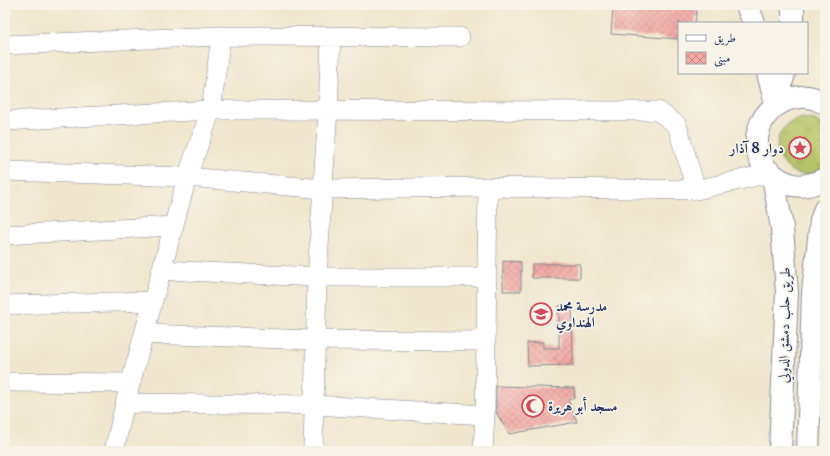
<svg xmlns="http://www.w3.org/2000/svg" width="830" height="456" viewBox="0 0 830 456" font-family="'Libre Caslon Text',Amiri,serif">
	<defs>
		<pattern id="grass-tufts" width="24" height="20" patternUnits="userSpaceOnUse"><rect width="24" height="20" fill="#b6c467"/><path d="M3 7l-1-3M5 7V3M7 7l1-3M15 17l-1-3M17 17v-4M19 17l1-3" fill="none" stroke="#93a058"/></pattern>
		<pattern id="building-cross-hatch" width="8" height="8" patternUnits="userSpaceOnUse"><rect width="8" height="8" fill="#f4a7a3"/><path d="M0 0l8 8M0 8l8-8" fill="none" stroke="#c58888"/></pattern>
	</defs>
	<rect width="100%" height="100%" fill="#f7f3e8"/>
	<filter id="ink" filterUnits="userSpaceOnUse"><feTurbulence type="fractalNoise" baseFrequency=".025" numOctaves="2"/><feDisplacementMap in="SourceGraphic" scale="8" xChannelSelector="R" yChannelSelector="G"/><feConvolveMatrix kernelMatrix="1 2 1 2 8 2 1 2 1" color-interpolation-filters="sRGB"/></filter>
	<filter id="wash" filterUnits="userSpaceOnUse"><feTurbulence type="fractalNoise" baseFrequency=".012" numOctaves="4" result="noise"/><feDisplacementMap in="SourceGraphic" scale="16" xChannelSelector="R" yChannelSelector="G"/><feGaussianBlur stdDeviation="0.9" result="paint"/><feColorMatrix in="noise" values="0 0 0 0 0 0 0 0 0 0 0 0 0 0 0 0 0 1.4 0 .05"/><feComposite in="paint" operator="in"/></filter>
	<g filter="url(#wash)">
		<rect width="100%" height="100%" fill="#f0e6cd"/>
		<!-- grass -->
		<path fill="url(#grass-tufts)" stroke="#687a62" d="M 803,118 L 815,120 L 825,127 L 825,166 C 786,198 752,129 803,118 Z"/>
		<g id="blocks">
			<!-- building -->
			<path fill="url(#building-cross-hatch)" d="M 613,5 L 697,5 L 695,23 L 679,23 L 679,39 L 611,34 Z
				M 503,261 L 521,262 L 521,291 L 503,291 Z
				M 532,264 L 580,264 L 580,278 L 532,278 Z
				M 572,305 L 573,365 L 528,366 L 527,343 L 543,342 L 543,348 L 559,348 L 559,306 Z
				M 496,386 L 574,388 L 575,398 L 568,400 L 577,422 L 509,434 L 496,412 Z"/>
		</g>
	</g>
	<g filter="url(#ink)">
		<use href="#blocks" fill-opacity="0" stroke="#868a96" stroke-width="1"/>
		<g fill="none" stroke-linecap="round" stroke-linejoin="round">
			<!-- minor casing -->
			<g stroke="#868a96" stroke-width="20">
				<path id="minor" d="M 5,45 L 221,36 L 460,37
					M 5,121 L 211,110 L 658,111 L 677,125 L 696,190
					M 5,171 L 187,177 L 323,189 L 488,187 L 696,190 L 770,173
					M 5,235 L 174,226
					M 162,270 L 317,277 L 487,277
					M 5,305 L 153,301
					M 144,334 L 315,340 L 486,341
					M 5,382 L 130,383
					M 125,403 L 314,405 L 485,415
					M 114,451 L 125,403 L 187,177 L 211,110 L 221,36
					M 313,451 L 317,277 L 328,110 L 331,37
					M 483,451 L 485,415 L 488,187"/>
			</g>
			<!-- major casing -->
			<g stroke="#868a96" stroke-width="24">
				<path id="major" d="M 747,5 L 754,23
					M 768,73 L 776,104"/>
			</g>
			<!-- highway casing -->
			<g stroke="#868a96" stroke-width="24">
				<path id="highway" d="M 793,23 L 793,5
					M 825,103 C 818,100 810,96 802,97 C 757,98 739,157 779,179 C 795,189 808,187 825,179
					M 776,104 L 784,73
					M 773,176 L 782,228 L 787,292 L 780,451
					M 808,451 L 813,292 L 821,221 L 825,209"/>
			</g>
			<!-- minor -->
			<use href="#minor" stroke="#fff" stroke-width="19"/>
			<!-- major -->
			<use href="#major" stroke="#fff" stroke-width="22"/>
			<!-- highway -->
			<use href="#highway" stroke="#fff" stroke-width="22"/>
		</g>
	</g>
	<!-- icons -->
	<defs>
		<g id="sight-ring" transform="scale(1.15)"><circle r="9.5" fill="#f7f3e8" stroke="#d1495b" stroke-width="1.5"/><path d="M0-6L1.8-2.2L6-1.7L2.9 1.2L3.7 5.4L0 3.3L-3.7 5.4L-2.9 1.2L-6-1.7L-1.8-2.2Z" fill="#d1495b"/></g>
		<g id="school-ring" transform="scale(1.15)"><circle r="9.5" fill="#f7f3e8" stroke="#d1495b" stroke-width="1.5"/><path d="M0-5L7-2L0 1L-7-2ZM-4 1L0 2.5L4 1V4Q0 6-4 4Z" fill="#d1495b"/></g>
		<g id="mosque-ring" transform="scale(1.15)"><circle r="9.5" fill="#f7f3e8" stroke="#d1495b" stroke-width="1.5"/><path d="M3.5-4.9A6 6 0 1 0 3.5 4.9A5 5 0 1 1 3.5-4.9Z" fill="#d1495b"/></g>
	</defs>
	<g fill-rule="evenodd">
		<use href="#sight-ring" x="800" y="148"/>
		<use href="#school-ring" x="541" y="314"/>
		<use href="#mosque-ring" x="533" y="406"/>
	</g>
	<g text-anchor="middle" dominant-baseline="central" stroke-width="3.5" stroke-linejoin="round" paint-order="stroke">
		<!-- poi labels -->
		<g font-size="14" font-weight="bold" fill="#1b2f5e" stroke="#f7f3e8" text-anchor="start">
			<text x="784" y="148" text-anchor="end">دوار 8 آذار</text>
			<text x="556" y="306">مدرسة محمد<tspan x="556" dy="16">الهنداوي</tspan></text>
			<text x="548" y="406">مسجد أبو هريرة</text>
		</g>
		<!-- street labels -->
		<g font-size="14" fill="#1b2f5e" stroke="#f7f3e8">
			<text transform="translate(784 325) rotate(-89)">طريق حلب دمشق الدولي</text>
		</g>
	</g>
	<!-- margin -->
	<rect width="830" height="456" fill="none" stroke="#f7f3e8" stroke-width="20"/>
	<!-- legend -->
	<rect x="678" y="22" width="130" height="52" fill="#f7f3e8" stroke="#9fa5b1"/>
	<rect x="686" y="35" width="20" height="6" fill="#ffffff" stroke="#9fa5b1"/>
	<text x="714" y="42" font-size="12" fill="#1b2f5e">طريق</text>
	<rect x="686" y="52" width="20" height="12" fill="url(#building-cross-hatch)" stroke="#9fa5b1"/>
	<text x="714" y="62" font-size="12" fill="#1b2f5e">مبنى</text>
</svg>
